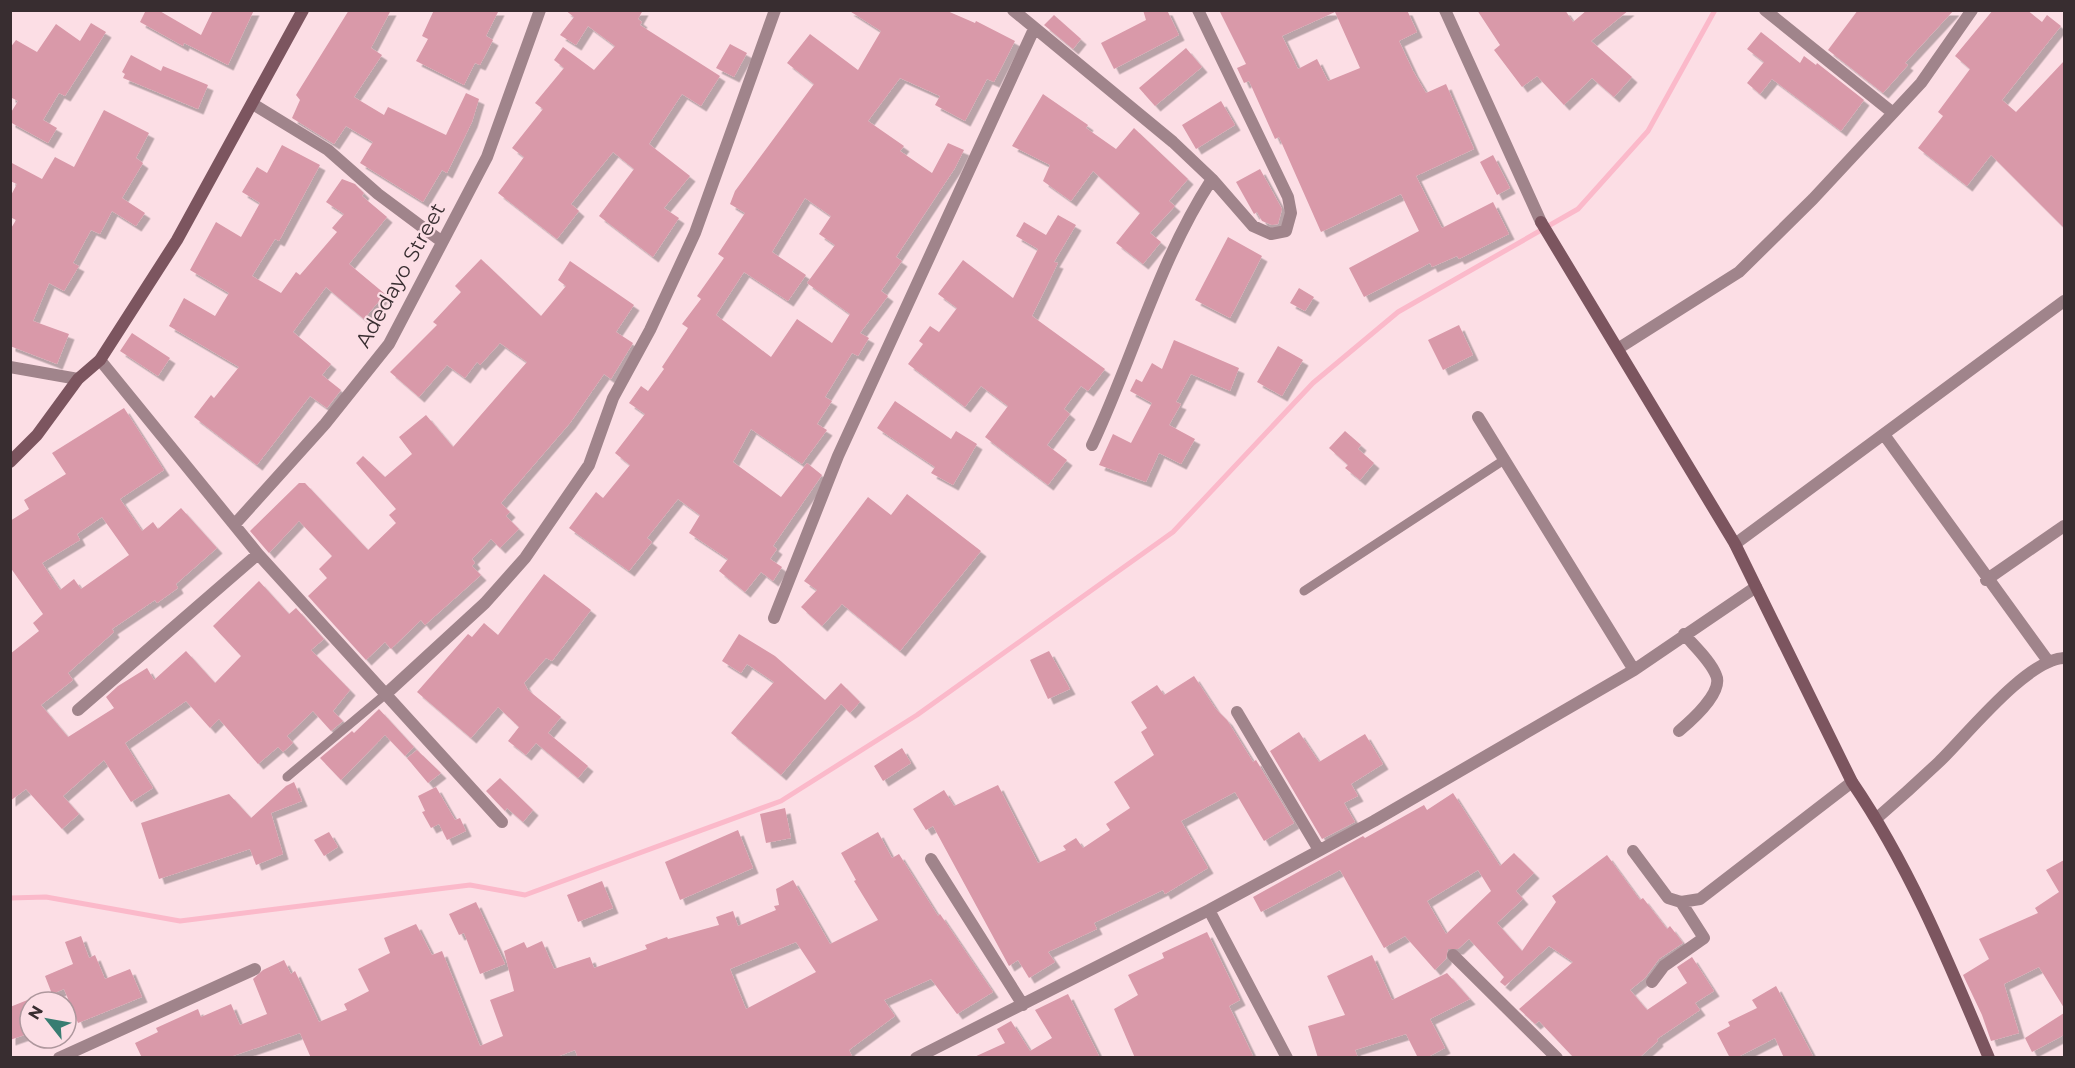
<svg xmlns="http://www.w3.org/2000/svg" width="2075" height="1068" viewBox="0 0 2075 1068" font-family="Montserrat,sans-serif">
	<defs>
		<filter id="shadow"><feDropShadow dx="5.5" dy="5.5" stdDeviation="0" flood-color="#0004"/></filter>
	</defs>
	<rect width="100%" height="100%" fill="#fcdee5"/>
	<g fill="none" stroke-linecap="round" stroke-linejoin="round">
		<!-- stream -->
		<path stroke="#fbb9ca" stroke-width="5" d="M 10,898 L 46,897 L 180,921 L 470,885 L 525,895 L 781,801 L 917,715 L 1173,532 L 1313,383 L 1398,312 L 1578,209 L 1648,131 L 1715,10"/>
	</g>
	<!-- building -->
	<path fill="#d999a9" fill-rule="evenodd" filter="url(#shadow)" d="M 146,10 L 158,10 L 201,35 L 213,10 L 254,10 L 228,65 L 184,43 L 183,46 L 140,22 Z
		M 349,10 L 391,10 L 371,48 L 382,55 L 354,97 L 384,115 L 388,107 L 446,135 L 466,93 L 479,99 L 472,122 L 447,173 L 442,170 L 423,202 L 360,163 L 373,142 L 346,126 L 334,144 L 292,118 L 300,100 L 296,95 Z
		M 434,10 L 499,10 L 486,36 L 493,40 L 480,65 L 475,63 L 464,85 L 416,61 L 428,39 L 422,36 Z
		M 565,10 L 643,10 L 638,19 L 642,22 L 640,25 L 720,76 L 701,106 L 682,94 L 649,144 L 690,176 L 664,208 L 679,218 L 653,257 L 599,216 L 634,169 L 613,152 L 571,204 L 579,211 L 557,239 L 498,193 L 524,157 L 512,148 L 543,109 L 535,103 L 564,68 L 554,60 L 563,47 L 594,70 L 615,46 L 588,26 L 576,45 L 560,35 L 574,17 Z
		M 848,10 L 945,10 L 975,23 L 976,21 L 1015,41 L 994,82 L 987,79 L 965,121 L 935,105 L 940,96 L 900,78 L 868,121 L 904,146 L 900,151 L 932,173 L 948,143 L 964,150 L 955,168 L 896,257 L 902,261 L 881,291 L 888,296 L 860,333 L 869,338 L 858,356 L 852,353 L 825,397 L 832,401 L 817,424 L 827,430 L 802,464 L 751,429 L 733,462 L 781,497 L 807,463 L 822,475 L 773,546 L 777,549 L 770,559 L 782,567 L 773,581 L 761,572 L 745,592 L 719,571 L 728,559 L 689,533 L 700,515 L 678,499 L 647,538 L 652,542 L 629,571 L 569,528 L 596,492 L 603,498 L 630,465 L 615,453 L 645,414 L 629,403 L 641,386 L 648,391 L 664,369 L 662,367 L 688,328 L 682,324 L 701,299 L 697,296 L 724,258 L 718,254 L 745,213 L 730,204 L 735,191 L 814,84 L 787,63 L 810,34 L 858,70 L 881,31 ZM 805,198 L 831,216 L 819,234 L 835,245 L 807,283 L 850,314 L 832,343 L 797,319 L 771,357 L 716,315 L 744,272 L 788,301 L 806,275 L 772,252 Z
		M 1143,10 L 1167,10 L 1179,35 L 1114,69 L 1101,43 L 1146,20 Z
		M 1219,10 L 1407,10 L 1417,32 L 1399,41 L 1413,71 L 1426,93 L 1446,84 L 1474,149 L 1416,176 L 1442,228 L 1493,202 L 1509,234 L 1459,259 L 1457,256 L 1432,267 L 1430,263 L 1364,297 L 1349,268 L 1419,231 L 1401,194 L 1321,232 L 1279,137 L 1275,139 L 1249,81 L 1244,83 L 1237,68 L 1246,64 ZM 1335,12 L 1360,68 L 1328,81 L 1317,59 L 1298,69 L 1282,36 Z
		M 1477,10 L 1565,10 L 1573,22 L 1587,10 L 1629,10 L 1591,41 L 1632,77 L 1614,97 L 1592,78 L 1564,105 L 1537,76 L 1522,87 L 1494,50 L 1500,45 Z
		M 1858,10 L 1954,10 L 1905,63 L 1908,65 L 1883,93 L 1828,50 Z
		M 1993,10 L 2027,10 L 2042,22 L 2047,15 L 2061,26 L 2002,100 L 2016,112 L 2064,61 L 2064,228 L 1991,155 L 1967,186 L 1918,148 L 1943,116 L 1938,112 L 1970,69 L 1955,56 Z
		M 1054,15 L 1081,39 L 1073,49 L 1044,25 Z
		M 91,23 L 106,32 L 65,96 L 59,93 L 43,120 L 57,128 L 48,143 L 10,122 L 10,114 L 18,101 L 10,97 L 10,48 L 16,40 L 37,52 L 56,24 L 80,41 Z
		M 1761,32 L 1800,63 L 1804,56 L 1816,65 L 1817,63 L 1864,100 L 1841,131 L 1772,79 L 1760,94 L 1747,83 L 1764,62 L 1747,49 Z
		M 730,44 L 747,53 L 734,77 L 716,68 Z
		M 1186,48 L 1202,67 L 1155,106 L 1139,88 Z
		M 131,55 L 161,71 L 163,66 L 208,85 L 198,109 L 123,78 L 125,74 L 122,72 Z
		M 1043,94 L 1088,125 L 1086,128 L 1116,149 L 1134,128 L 1188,179 L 1169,201 L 1175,206 L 1150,233 L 1161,242 L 1143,264 L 1116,243 L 1140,213 L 1093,171 L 1071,201 L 1043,181 L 1050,165 L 1012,146 Z
		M 1221,101 L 1235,125 L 1196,149 L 1182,125 Z
		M 104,110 L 149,133 L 136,158 L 143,163 L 122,198 L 145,213 L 136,226 L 112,211 L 100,234 L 91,230 L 73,263 L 79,266 L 64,291 L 49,283 L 33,321 L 69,334 L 57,364 L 10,346 L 10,230 L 16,220 L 10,217 L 10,197 L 17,184 L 10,181 L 10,162 L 42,179 L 55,157 L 74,167 Z
		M 282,145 L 320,165 L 279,241 L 275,239 L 252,276 L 281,293 L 296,272 L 300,275 L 337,232 L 332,228 L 344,214 L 326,202 L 342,179 L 355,184 L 364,193 L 362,196 L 387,217 L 349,264 L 385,294 L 364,319 L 326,287 L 293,332 L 331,364 L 322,375 L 341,390 L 327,408 L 310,396 L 257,465 L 194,417 L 211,395 L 214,398 L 239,367 L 169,326 L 184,298 L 215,316 L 229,293 L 190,270 L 216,222 L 241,237 L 260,203 L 242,192 L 257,167 L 267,173 Z
		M 1493,155 L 1510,188 L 1497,195 L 1480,162 Z
		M 1260,169 L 1282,209 L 1278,224 L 1272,225 L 1262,221 L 1257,212 L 1254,214 L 1236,182 Z
		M 1058,215 L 1076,225 L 1054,262 L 1058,263 L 1032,316 L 1105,369 L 1088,391 L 1081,386 L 1064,409 L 1070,414 L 1047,445 L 1067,460 L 1048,485 L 985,437 L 1008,406 L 981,386 L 965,407 L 908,364 L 923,344 L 919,341 L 930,326 L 939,332 L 957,308 L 938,294 L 963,260 L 1013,298 L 1038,249 L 1016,236 L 1024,222 L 1046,235 Z
		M 1228,237 L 1262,256 L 1230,318 L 1195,300 Z
		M 481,259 L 541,316 L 566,286 L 558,280 L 570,261 L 634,305 L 616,332 L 633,343 L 611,379 L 604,374 L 570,423 L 501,503 L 510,512 L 506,516 L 519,529 L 500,548 L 491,539 L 472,559 L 475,563 L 472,566 L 481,575 L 425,625 L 421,620 L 391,649 L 385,642 L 366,660 L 308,596 L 327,578 L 319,569 L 332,556 L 299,521 L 269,553 L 250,531 L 299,483 L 305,483 L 368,550 L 396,523 L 389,515 L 396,509 L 356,463 L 363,456 L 385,477 L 412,454 L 399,437 L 426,415 L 453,447 L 527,362 L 500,343 L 480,365 L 477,362 L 465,378 L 447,365 L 419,397 L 390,372 L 437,325 L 433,322 L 461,292 L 455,286 Z
		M 1299,288 L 1314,297 L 1305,311 L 1290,303 Z
		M 1459,325 L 1473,355 L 1443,370 L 1428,340 Z
		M 132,333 L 170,358 L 158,376 L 120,351 Z
		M 1174,340 L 1239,368 L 1230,391 L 1191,374 L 1176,402 L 1181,404 L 1169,425 L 1195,439 L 1181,464 L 1159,453 L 1146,482 L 1099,465 L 1113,434 L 1131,443 L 1152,403 L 1130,391 L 1136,379 L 1142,382 L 1152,363 L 1162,369 Z
		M 1278,346 L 1303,360 L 1282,396 L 1257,382 Z
		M 895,401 L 951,439 L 956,431 L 977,444 L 953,485 L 931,473 L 935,467 L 877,428 Z
		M 124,408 L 164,470 L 120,499 L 142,531 L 153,522 L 158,529 L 181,508 L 217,548 L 176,584 L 178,588 L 157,603 L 155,600 L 112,629 L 114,632 L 68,673 L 73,680 L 41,705 L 68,737 L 114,708 L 106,697 L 118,686 L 147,668 L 154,680 L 186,651 L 215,683 L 241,656 L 213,626 L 259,581 L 289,614 L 296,608 L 324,639 L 311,650 L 350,690 L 333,711 L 343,721 L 331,731 L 313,711 L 287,736 L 293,743 L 283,752 L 278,747 L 258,764 L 219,719 L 210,728 L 186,701 L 125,743 L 153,788 L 131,802 L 104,760 L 63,796 L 79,814 L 62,829 L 26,789 L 10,801 L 10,654 L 39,631 L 33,623 L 43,614 L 10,567 L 10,521 L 29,509 L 24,500 L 66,474 L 52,453 ZM 102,517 L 129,555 L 81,589 L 74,579 L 60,590 L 42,563 L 80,540 L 77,534 Z
		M 1345,431 L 1361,445 L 1358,449 L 1374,463 L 1360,480 L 1345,468 L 1348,465 L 1329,448 Z
		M 907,494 L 981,551 L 900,651 L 842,604 L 822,626 L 801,607 L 817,590 L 804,581 L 868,497 L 891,515 Z
		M 544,574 L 591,610 L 552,661 L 546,658 L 524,683 L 528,690 L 561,717 L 548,733 L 588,766 L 578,778 L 536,743 L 526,755 L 508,741 L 519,727 L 498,707 L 471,738 L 417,692 L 468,634 L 472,637 L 484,623 L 498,635 Z
		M 739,634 L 775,656 L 825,700 L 841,683 L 860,702 L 850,713 L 841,704 L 781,775 L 731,733 L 774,682 L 747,664 L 741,673 L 722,661 Z
		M 1049,651 L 1070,689 L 1048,699 L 1030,660 Z
		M 1194,676 L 1215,708 L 1227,720 L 1253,762 L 1256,760 L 1294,823 L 1264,841 L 1235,792 L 1181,821 L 1208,868 L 1165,894 L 1163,890 L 1094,923 L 1097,929 L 1048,952 L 1055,962 L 1029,978 L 1018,960 L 1009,966 L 933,826 L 926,830 L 913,809 L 944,790 L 954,806 L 998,785 L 1038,863 L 1066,850 L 1063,846 L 1076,838 L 1083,848 L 1110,830 L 1106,824 L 1130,808 L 1114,782 L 1154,755 L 1141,732 L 1147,728 L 1131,702 L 1157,685 L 1164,695 Z
		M 379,709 L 414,747 L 405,756 L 385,735 L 341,780 L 320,758 L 352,731 L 354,733 Z
		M 1299,732 L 1319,762 L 1365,734 L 1383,764 L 1351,784 L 1358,796 L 1344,803 L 1355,822 L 1322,839 L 1270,751 Z
		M 902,748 L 911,763 L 883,781 L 874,766 Z
		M 417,750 L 441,773 L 428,783 L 407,758 Z
		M 500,778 L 533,810 L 523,822 L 507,808 L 505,811 L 486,791 Z
		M 294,782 L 302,801 L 271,813 L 283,854 L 256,865 L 250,849 L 159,879 L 141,823 L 229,794 L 251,818 L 286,786 Z
		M 436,787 L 455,820 L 460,818 L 466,831 L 447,840 L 439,824 L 431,828 L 422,812 L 425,811 L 418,796 Z
		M 1453,793 L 1500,866 L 1514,853 L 1534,873 L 1516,891 L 1523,899 L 1497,923 L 1522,951 L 1556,902 L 1552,896 L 1607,855 L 1640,900 L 1643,898 L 1667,929 L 1670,926 L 1683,943 L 1659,959 L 1645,978 L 1630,990 L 1647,1010 L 1687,983 L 1677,967 L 1692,957 L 1714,991 L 1695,1003 L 1700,1010 L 1657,1039 L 1658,1041 L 1639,1058 L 1574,1058 L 1539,1021 L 1535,1024 L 1519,1009 L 1573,962 L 1549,946 L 1505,986 L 1500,982 L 1504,977 L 1469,939 L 1458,949 L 1448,949 L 1446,959 L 1435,970 L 1405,936 L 1384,948 L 1340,870 L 1261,912 L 1253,897 L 1363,836 L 1365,838 L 1424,805 L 1427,810 ZM 1478,870 L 1491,891 L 1446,934 L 1427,901 Z
		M 785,808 L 791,838 L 766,843 L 760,814 Z
		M 738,830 L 753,868 L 680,900 L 665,862 Z
		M 329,832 L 338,847 L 324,856 L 314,840 Z
		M 878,832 L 892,858 L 899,854 L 938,916 L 940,914 L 993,992 L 957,1014 L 931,979 L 884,1000 L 895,1016 L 849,1050 L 853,1058 L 578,1058 L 575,1050 L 554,1058 L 311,1058 L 300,1033 L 227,1058 L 142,1058 L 135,1043 L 158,1032 L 156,1028 L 198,1009 L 201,1017 L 231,1004 L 240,1025 L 267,1014 L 253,979 L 263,970 L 284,960 L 291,974 L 295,971 L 319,1022 L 347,1010 L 344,1004 L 369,991 L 358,969 L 390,953 L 384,938 L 416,924 L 432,955 L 442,951 L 480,1046 L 503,1036 L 490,1000 L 514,991 L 504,951 L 524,942 L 527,948 L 542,941 L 554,969 L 590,957 L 594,968 L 647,949 L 645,945 L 667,937 L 668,939 L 719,925 L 716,917 L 733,911 L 738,926 L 776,910 L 774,906 L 779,905 L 776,889 L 793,880 L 830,944 L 878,920 L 854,881 L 856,880 L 841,853 ZM 796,942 L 816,972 L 746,1009 L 730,969 Z
		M 2064,860 L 2064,1008 L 2039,967 L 2004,984 L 2019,1033 L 1991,1041 L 1982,1015 L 1963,975 L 1989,959 L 1979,939 L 2038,913 L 2035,908 L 2059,892 L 2046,870 Z
		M 602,881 L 613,908 L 578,922 L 567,895 Z
		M 476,902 L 505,964 L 480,974 L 464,933 L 459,935 L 449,914 Z
		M 1207,932 L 1240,1000 L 1229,1006 L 1254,1058 L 1135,1058 L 1114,1009 L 1138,995 L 1128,975 L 1164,958 L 1162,953 Z
		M 81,936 L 89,958 L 95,955 L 105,979 L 130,969 L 142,997 L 78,1023 L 64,989 L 52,994 L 45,976 L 73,964 L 65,942 Z
		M 1372,955 L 1392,1000 L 1447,973 L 1470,999 L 1430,1019 L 1445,1048 L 1426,1058 L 1418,1058 L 1406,1034 L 1355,1050 L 1358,1058 L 1318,1058 L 1308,1026 L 1345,1015 L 1327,976 Z
		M 1776,986 L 1814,1058 L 1784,1058 L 1775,1038 L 1736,1058 L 1730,1058 L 1717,1033 L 1730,1026 L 1728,1022 L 1757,1008 L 1752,1000 Z
		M 1068,994 L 1100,1058 L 972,1058 L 1005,1043 L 997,1029 L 1011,1021 L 1030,1051 L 1052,1038 L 1035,1010 Z
		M 30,999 L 30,1033 L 10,1040 L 10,1007 Z
		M 2064,1013 L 2064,1035 L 2032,1052 L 2025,1038 Z"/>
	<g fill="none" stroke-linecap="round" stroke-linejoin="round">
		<!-- lane -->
		<path stroke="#a0848b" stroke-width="9" d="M 1304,591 L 1504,460
			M 287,777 L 387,693"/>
		<!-- street -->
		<path stroke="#a0848b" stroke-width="12" d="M 1013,10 L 1173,142 L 1212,179 L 1253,226 L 1271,234 L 1286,231 L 1291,213 L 1288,197 L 1198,10
			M 1445,10 L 1541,222
			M 1765,10 L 1893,113
			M 253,104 L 328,150 L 378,194 L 441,241
			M 1619,348 L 1739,272 L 1813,199 L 1921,83 L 1972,10
			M 100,360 L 258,554 L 502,822
			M 10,367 L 78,379
			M 1478,417 L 1634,670
			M 1885,436 L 2048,661
			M 1092,445 C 1134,356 1158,262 1212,179
			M 235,524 L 325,424 L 389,344 L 487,157 L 540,10
			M 1735,544 L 2064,301
			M 1986,580 L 2064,526
			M 774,618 L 838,456 L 1034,29
			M 387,693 L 485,603 L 525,558 L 589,465 L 613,398 L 650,330 L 695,233 L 775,10
			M 78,710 L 258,554
			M 1237,712 L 1319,850
			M 1679,731 C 1691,721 1724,692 1716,675 C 1710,660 1694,646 1684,634
			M 1877,818 C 1898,800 1919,781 1939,762 C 1966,736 2027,659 2064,658
			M 1633,851 L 1668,898 L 1681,902 L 1700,899 L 1852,782
			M 931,859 L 1023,1005
			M 1209,910 L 1287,1058
			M 1453,955 L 1557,1058
			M 1652,982 L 1664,966 L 1704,938 L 1681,902
			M 59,1058 L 255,969
			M 916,1058 L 1209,910 L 1374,821 L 1634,670 L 1756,587"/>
		<!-- secondary -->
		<path stroke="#7c555f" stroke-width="12" d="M 1541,222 L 1735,544 L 1852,782 C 1910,867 1949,963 1989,1058
			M 10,462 L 37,435 L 78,379 L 100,360 L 177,240 L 303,10"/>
	</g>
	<g text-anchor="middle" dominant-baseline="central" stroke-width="4.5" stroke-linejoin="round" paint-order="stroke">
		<!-- street labels -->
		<g font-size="21" fill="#382d30" stroke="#fcdee5">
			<text transform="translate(400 275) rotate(-61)">Adedayo Street</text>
		</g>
	</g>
	<!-- border -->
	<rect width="2075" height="1068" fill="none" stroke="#382d30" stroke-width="24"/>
	<!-- north arrow -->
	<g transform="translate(48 1020) rotate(301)"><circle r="28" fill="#fcdee5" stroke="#ae979d" stroke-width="1.5"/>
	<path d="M0-4.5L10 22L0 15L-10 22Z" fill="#387d72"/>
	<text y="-9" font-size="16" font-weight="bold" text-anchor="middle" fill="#382d30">N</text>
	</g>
</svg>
